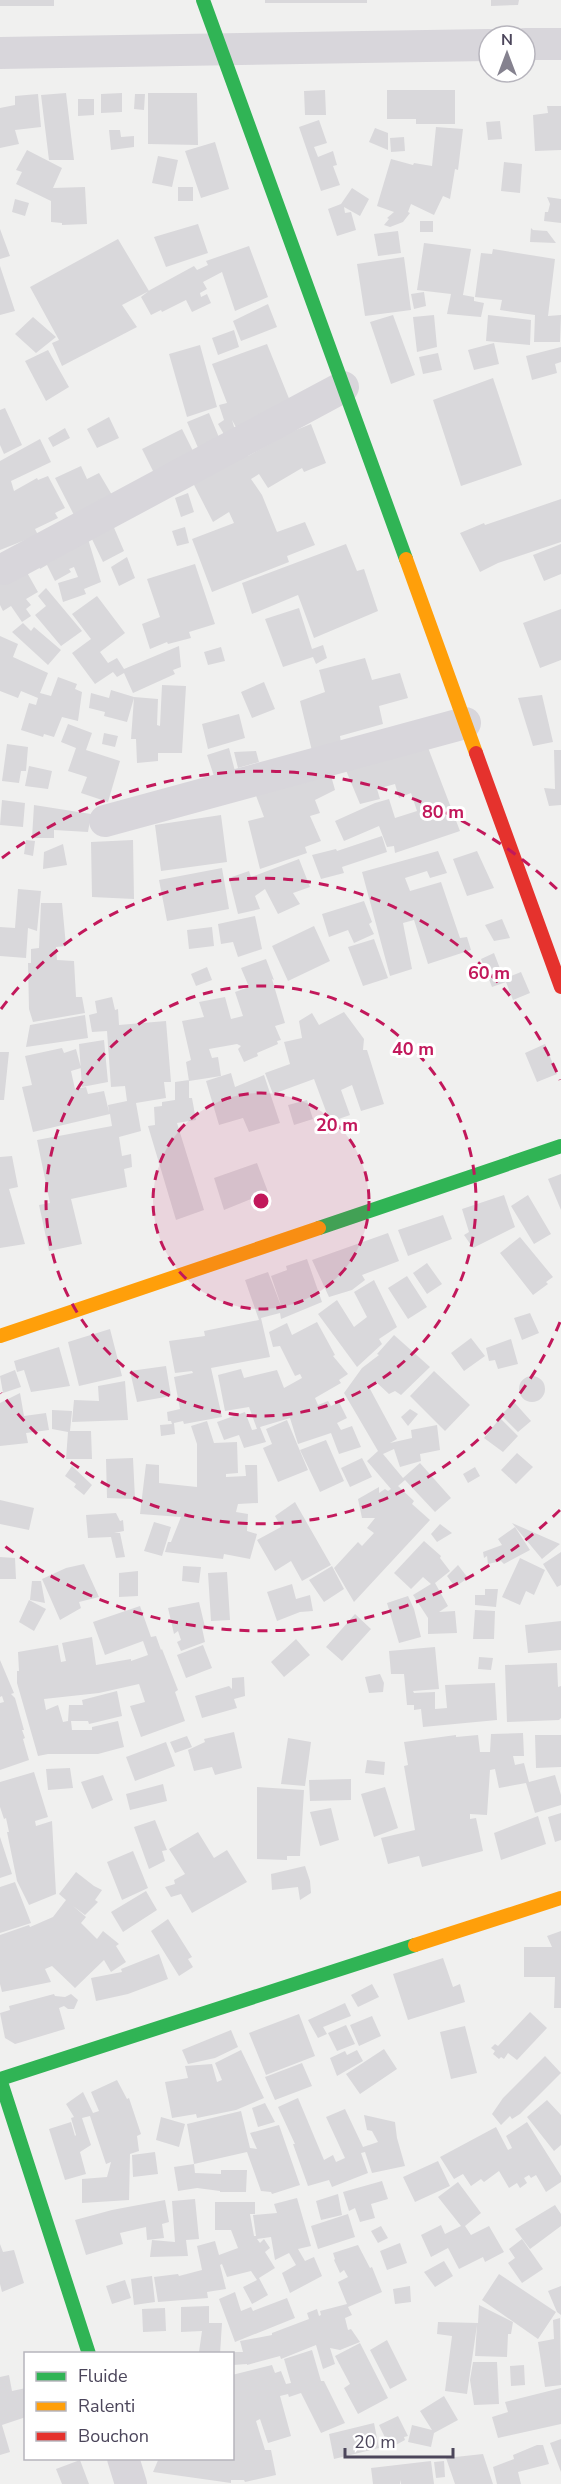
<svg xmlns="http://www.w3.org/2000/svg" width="561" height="2484" viewBox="0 0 561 2484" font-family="'Nunito Sans',sans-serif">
	<rect width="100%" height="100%" fill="#f0f0ef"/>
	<!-- building -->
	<path fill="#d9d8db" d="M 0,0 L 54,0 L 54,6 L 0,6 Z
		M 265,0 L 367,0 L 367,3 L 265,3 Z
		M 491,0 L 519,0 L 518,5 L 491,6 Z
		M 325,90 L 326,115 L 305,115 L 304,91 Z
		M 387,90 L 455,90 L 455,124 L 416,124 L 416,119 L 387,119 Z
		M 66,93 L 74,160 L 49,160 L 41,95 Z
		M 122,93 L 122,112 L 101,113 L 101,94 Z
		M 148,93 L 197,93 L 198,145 L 148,144 Z
		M 38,94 L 41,127 L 15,130 L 19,144 L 0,148 L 0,108 L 15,105 L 15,96 Z
		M 135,94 L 145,94 L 144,110 L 134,109 Z
		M 78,99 L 94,99 L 94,115 L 78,116 Z
		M 547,106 L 561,106 L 561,150 L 535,151 L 533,115 L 548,113 Z
		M 319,120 L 327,143 L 314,147 L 318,157 L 333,151 L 337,165 L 333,166 L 340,185 L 321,191 L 299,127 Z
		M 500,121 L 502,139 L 488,140 L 486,122 Z
		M 436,127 L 463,129 L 458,170 L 455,169 L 450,199 L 443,196 L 434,215 L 411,204 L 408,212 L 410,213 L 403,222 L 390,227 L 384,225 L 389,219 L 387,218 L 394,212 L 377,206 L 391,159 L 413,165 L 414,163 L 432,166 Z
		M 375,128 L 388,133 L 388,150 L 369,142 Z
		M 109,130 L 120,130 L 121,137 L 134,136 L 134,147 L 111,150 Z
		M 404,137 L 405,151 L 391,152 L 390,138 Z
		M 215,142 L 229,189 L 201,198 L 185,151 Z
		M 27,150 L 62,168 L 53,188 L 85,187 L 87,224 L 62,225 L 62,223 L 51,222 L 51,201 L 16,184 L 22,172 L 16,170 Z
		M 158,156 L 178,160 L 172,187 L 152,183 Z
		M 504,162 L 522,164 L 520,193 L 501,191 Z
		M 178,187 L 193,187 L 193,201 L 178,201 Z
		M 352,188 L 369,199 L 360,216 L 344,207 L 345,213 L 351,212 L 356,230 L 337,236 L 328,209 L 341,204 Z
		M 547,197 L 561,199 L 561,223 L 544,221 L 545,212 L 548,212 L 550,204 Z
		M 15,199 L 29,203 L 25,216 L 12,212 Z
		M 420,221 L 433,221 L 433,232 L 420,232 Z
		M 198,224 L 208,253 L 166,267 L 154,237 Z
		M 531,228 L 533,230 L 547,231 L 556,243 L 530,242 Z
		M 0,229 L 10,256 L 0,259 Z
		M 398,231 L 401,253 L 378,256 L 374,234 Z
		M 118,239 L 149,291 L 122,305 L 137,327 L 62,366 L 52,343 L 59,340 L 30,287 Z
		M 424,243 L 471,249 L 463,295 L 474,297 L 474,301 L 484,303 L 481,317 L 447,314 L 451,294 L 417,290 Z
		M 249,246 L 268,297 L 235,311 L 222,272 L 203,282 L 207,289 L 200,293 L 201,297 L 207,294 L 211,303 L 192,312 L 186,300 L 162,312 L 161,310 L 151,315 L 141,297 L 150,290 L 194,266 L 197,270 L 208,265 L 206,261 Z
		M 493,249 L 555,259 L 548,316 L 561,315 L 560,342 L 534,342 L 535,315 L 500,310 L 502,300 L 475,297 L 481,253 L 492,254 Z
		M 404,257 L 411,310 L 365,316 L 357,264 Z
		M 0,266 L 15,311 L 0,315 Z
		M 424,292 L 426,306 L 414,309 L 411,294 Z
		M 268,304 L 277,327 L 241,341 L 233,321 Z
		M 393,315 L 415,375 L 391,384 L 370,322 Z
		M 434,315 L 437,347 L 417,352 L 413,317 Z
		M 488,315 L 531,320 L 530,345 L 486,341 Z
		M 33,317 L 56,337 L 36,353 L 15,334 Z
		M 234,330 L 239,347 L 218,355 L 212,338 Z
		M 494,343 L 499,364 L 474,370 L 468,350 Z
		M 267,344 L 290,401 L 237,429 L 232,420 L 235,430 L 225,436 L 218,424 L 224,420 L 219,405 L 227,403 L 212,364 Z
		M 200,345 L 217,407 L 187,417 L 169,354 Z
		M 561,347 L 561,362 L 555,364 L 557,373 L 532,380 L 526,356 Z
		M 48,350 L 69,387 L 46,401 L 25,361 Z
		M 438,353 L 442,370 L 423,374 L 419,357 Z
		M 493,378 L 522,465 L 461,486 L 433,400 Z
		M 5,408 L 22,445 L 4,454 L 0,445 L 0,410 Z
		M 209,413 L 220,440 L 199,450 L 187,422 Z
		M 109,417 L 119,438 L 97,448 L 87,429 Z
		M 311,424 L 326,463 L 304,472 L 302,468 L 268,488 L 259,474 L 251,479 L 262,495 L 277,532 L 305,522 L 315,545 L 287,556 L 289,562 L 212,592 L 192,539 L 234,523 L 229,512 L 213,522 L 192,481 L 246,453 L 248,456 L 291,432 Z
		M 65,428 L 70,438 L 53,447 L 48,438 Z
		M 182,429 L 194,453 L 154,473 L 142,449 Z
		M 40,439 L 51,462 L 11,481 L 14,491 L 37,478 L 38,480 L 48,476 L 65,508 L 55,513 L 58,518 L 35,529 L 38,535 L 0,550 L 0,461 Z
		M 81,466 L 87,479 L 99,473 L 112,495 L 75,517 L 55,478 Z
		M 188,493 L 194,512 L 181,517 L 175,498 Z
		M 561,499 L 561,542 L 498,563 L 480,572 L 460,533 L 484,523 L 485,525 Z
		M 112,523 L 124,551 L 103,562 L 90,535 Z
		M 185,527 L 189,543 L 177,546 L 172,531 Z
		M 88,539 L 101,582 L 84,589 L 86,594 L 63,602 L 58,583 L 78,577 L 74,567 L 69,569 L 71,572 L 55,581 L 47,565 L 40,569 L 38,563 Z
		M 346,544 L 357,571 L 364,569 L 378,611 L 314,638 L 298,595 L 252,614 L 242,583 Z
		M 561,544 L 561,574 L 544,581 L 533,555 Z
		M 127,557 L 135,578 L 119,586 L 111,567 Z
		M 195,564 L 215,624 L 189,632 L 191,638 L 168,644 L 167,642 L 150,649 L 142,624 L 160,617 L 147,579 Z
		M 25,569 L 38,592 L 26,599 L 31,605 L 26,609 L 31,616 L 22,622 L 11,606 L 3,611 L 0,605 L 0,582 Z
		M 46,588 L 82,631 L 61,646 L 35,615 L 46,606 L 38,596 Z
		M 97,596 L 125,633 L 100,652 L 108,663 L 117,658 L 124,669 L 179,646 L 181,667 L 173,670 L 175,674 L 133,693 L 124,673 L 117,677 L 113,672 L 95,684 L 72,653 L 91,639 L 72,614 Z
		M 299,608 L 312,649 L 323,645 L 327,658 L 316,664 L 313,657 L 283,667 L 265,619 Z
		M 561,609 L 561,660 L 540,668 L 523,623 Z
		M 23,623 L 31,631 L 34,627 L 61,650 L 48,665 L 12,632 Z
		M 0,636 L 18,644 L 13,657 L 48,673 L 40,693 L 51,696 L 58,677 L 77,684 L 75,689 L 82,692 L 78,721 L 62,717 L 54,737 L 44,734 L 43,737 L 21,730 L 29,703 L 36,705 L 38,698 L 21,691 L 18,698 L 0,691 Z
		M 221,647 L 225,661 L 208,665 L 204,652 Z
		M 365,658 L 372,680 L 400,673 L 408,698 L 379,706 L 383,724 L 340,736 L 341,743 L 312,751 L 300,701 L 325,692 L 319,670 Z
		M 264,682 L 275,709 L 252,718 L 241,692 Z
		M 162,685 L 186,686 L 182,753 L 158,753 L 158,761 L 137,763 L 136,739 L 131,739 L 134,698 L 127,722 L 104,716 L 105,712 L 89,708 L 91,693 L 109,698 L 111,690 L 134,697 L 158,699 L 157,725 L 160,726 Z
		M 542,695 L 553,742 L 533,746 L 518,698 Z
		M 239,714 L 245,738 L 208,749 L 202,724 Z
		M 68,724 L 92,733 L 86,750 L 120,761 L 108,802 L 81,793 L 87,777 L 68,771 L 76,748 L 61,742 Z
		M 104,733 L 118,736 L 115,747 L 102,744 Z
		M 7,744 L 28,747 L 26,771 L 21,771 L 19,783 L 2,781 Z
		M 427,745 L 460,831 L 395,853 L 394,846 L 387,847 L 379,826 L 344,841 L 335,821 L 375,803 L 389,799 L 395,818 L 417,811 L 411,793 L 399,798 L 395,784 L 377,789 L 380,799 L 360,804 L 345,768 Z
		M 229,748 L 235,771 L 214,776 L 207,755 Z
		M 554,750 L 561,750 L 561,805 L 549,806 L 544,788 L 555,789 Z
		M 256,751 L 259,762 L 238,768 L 234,752 Z
		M 29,766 L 52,771 L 48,789 L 25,786 Z
		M 330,772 L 335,790 L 315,800 L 320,813 L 310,816 L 321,841 L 305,847 L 307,853 L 260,869 L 248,821 L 264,817 L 255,793 Z
		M 2,800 L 25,803 L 23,827 L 0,825 Z
		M 34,805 L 91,814 L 88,832 L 54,830 L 54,838 L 32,838 Z
		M 221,815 L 227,862 L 161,871 L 155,825 Z
		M 382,836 L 387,852 L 342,867 L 344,873 L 321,879 L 312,855 L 336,849 L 337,851 Z
		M 26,840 L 35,841 L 33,856 L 24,854 Z
		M 133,840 L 134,899 L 92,897 L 91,842 Z
		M 63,844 L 67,865 L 43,869 L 44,852 Z
		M 438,851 L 447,873 L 430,878 L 427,871 L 405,878 L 410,891 L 441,882 L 460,938 L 467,937 L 471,950 L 428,964 L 414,920 L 403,923 L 412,969 L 390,976 L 362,872 Z
		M 477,851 L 494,888 L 467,896 L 453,859 Z
		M 299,859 L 310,887 L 293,893 L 300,904 L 278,914 L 265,889 L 255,896 L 260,909 L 238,914 L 229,878 L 249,871 L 251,877 Z
		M 222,868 L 229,909 L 167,921 L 159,880 Z
		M 18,889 L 41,891 L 37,931 L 28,928 L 26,958 L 0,956 L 0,927 L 15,928 Z
		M 364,901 L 372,922 L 369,924 L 374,934 L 354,943 L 348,930 L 329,937 L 322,914 Z
		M 41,903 L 62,903 L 66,946 L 56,947 L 57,960 L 74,961 L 76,997 L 82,997 L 85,1013 L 33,1022 L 29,1009 L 28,963 L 31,963 L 31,949 L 39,948 Z
		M 255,916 L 262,949 L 238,957 L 233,942 L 221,944 L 218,924 Z
		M 502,919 L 510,938 L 494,941 L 485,925 Z
		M 314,926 L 330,961 L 288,981 L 272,946 Z
		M 212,927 L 214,946 L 189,949 L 187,930 Z
		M 374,939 L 388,978 L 363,986 L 348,947 Z
		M 494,953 L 504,979 L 521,972 L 530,993 L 513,1000 L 506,982 L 492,987 L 481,959 Z
		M 266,959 L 274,980 L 272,979 L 285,1023 L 275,1026 L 281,1040 L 277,1041 L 278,1044 L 257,1053 L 258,1056 L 244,1062 L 238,1049 L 241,1046 L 237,1044 L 209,1049 L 212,1058 L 218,1057 L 221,1076 L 189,1081 L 186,1062 L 191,1060 L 182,1021 L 204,1017 L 199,1002 L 225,997 L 231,1019 L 243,1016 L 235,992 L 249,987 L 241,968 Z
		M 207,967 L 212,980 L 196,986 L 191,974 Z
		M 112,997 L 115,1010 L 118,1009 L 119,1025 L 166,1021 L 171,1082 L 164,1082 L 166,1098 L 136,1103 L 141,1131 L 119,1137 L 122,1156 L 131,1154 L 132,1167 L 124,1169 L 127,1187 L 71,1199 L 82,1244 L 49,1251 L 39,1205 L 50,1203 L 37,1140 L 112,1126 L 110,1114 L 33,1132 L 22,1087 L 32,1085 L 25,1056 L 62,1048 L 64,1053 L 76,1049 L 81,1068 L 71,1071 L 75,1089 L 86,1087 L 88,1094 L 104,1091 L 109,1112 L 108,1105 L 127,1101 L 125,1086 L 111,1087 L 107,1031 L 92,1032 L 89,1015 L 97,1013 L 95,1001 Z
		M 344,1012 L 364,1039 L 363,1050 L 367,1050 L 384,1104 L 361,1111 L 352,1085 L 341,1090 L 350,1115 L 330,1122 L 314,1079 L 273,1094 L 265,1073 L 290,1064 L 284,1042 L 302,1038 L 299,1021 L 312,1013 L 319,1025 Z
		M 85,1015 L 88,1038 L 26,1047 L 30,1025 Z
		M 104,1040 L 108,1082 L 82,1087 L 79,1044 Z
		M 545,1044 L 557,1074 L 537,1082 L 525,1053 Z
		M 0,1052 L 9,1052 L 4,1100 L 0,1100 Z
		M 231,1073 L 235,1087 L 264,1075 L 280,1123 L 249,1132 L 243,1118 L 219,1125 L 206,1081 Z
		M 189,1080 L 189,1098 L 192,1098 L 196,1120 L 177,1123 L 204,1210 L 176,1220 L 148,1126 L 155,1125 L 154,1107 L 162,1106 L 162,1102 L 175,1100 L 175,1082 Z
		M 307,1100 L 313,1119 L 294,1125 L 288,1105 Z
		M 12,1156 L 18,1187 L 9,1189 L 25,1244 L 0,1248 L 0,1157 Z
		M 257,1163 L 268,1192 L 224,1210 L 214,1178 Z
		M 561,1174 L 561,1210 L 548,1179 Z
		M 504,1195 L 515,1227 L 473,1248 L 464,1235 L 469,1232 L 462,1209 Z
		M 528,1195 L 551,1234 L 534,1244 L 511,1206 Z
		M 443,1215 L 452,1239 L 408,1256 L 398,1230 Z
		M 388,1233 L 399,1261 L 362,1275 L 365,1280 L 352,1290 L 329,1297 L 312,1260 Z
		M 520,1237 L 553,1277 L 546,1282 L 548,1284 L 533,1295 L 500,1253 Z
		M 307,1259 L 322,1302 L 281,1319 L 280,1313 L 261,1318 L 270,1357 L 211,1368 L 222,1417 L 184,1424 L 183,1421 L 174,1423 L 175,1434 L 161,1436 L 160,1425 L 172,1424 L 171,1421 L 168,1421 L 167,1412 L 180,1409 L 174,1377 L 193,1373 L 192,1371 L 175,1373 L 169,1341 L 205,1336 L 204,1331 L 259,1320 L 245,1280 L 268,1272 L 283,1311 L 271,1276 L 287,1270 L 286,1266 Z
		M 427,1263 L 442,1284 L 427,1294 L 413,1273 Z
		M 407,1276 L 427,1307 L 408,1319 L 388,1288 Z
		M 374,1280 L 397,1327 L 379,1339 L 382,1344 L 357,1367 L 318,1314 L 337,1300 L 354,1327 L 367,1317 L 354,1292 Z
		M 530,1313 L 539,1333 L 522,1340 L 514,1318 Z
		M 317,1322 L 335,1355 L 333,1356 L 348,1374 L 339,1380 L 341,1383 L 315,1398 L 318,1405 L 328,1401 L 331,1406 L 339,1402 L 347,1418 L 337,1423 L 341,1430 L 352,1426 L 361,1447 L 339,1454 L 331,1433 L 298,1444 L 290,1418 L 260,1427 L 266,1442 L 244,1448 L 239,1435 L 224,1440 L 217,1422 L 245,1412 L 252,1430 L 257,1429 L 249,1407 L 225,1411 L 218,1375 L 241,1369 L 244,1378 L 277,1370 L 284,1388 L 302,1378 L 300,1374 L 295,1376 L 280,1346 L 273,1347 L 269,1332 L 287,1323 L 292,1335 Z
		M 110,1329 L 122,1376 L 79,1386 L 68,1342 Z
		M 394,1335 L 430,1367 L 401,1395 L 395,1391 L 389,1394 L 375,1381 L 370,1389 L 397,1439 L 390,1443 L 412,1438 L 411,1430 L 437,1425 L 440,1450 L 420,1454 L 421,1461 L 400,1467 L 394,1449 L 383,1454 L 403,1478 L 420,1463 L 451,1498 L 435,1512 L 405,1480 L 398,1486 L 414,1501 L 412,1504 L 430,1520 L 354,1602 L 334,1568 L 358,1542 L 362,1546 L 374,1533 L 367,1528 L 375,1518 L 362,1518 L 358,1499 L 379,1487 L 379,1493 L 385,1489 L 388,1491 L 391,1489 L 367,1461 L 378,1451 L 344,1393 L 362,1368 L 379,1355 L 377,1354 Z
		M 471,1338 L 485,1356 L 464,1371 L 451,1353 Z
		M 511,1339 L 518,1364 L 498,1369 L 495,1360 L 489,1361 L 486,1348 Z
		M 59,1347 L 70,1386 L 31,1392 L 24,1370 L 17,1372 L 14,1361 Z
		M 166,1366 L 171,1396 L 137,1402 L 130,1371 Z
		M 15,1370 L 21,1387 L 3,1393 L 0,1376 Z
		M 434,1371 L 470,1405 L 445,1431 L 410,1396 Z
		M519 1389a13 13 0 1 1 26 0a13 13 0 1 1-26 0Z
		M 125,1381 L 128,1420 L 72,1422 L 74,1400 L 99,1401 L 98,1386 Z
		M 20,1393 L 24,1416 L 46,1413 L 49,1430 L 26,1433 L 28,1443 L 0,1446 L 0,1403 Z
		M 514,1402 L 531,1421 L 518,1432 L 501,1415 Z
		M 410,1409 L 418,1414 L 408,1426 L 401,1417 Z
		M 52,1410 L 72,1411 L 70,1431 L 91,1431 L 92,1459 L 66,1459 L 68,1432 L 52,1429 Z
		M 500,1418 L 518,1436 L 503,1452 L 484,1438 Z
		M 287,1420 L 308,1470 L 278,1482 L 263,1448 L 272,1444 L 266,1429 Z
		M 207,1421 L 214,1443 L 237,1442 L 238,1473 L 226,1474 L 226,1477 L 246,1476 L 245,1465 L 257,1465 L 258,1503 L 238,1504 L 236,1512 L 248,1514 L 247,1531 L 257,1534 L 250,1559 L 224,1554 L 223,1559 L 165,1552 L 168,1542 L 171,1542 L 181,1517 L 140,1514 L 146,1464 L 159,1465 L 159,1483 L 197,1487 L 197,1444 L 191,1426 Z
		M 326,1440 L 344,1481 L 320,1492 L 300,1450 Z
		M 517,1453 L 533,1467 L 516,1484 L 501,1470 Z
		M 133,1458 L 135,1499 L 107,1498 L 106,1459 Z
		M 362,1458 L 372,1477 L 350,1487 L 341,1468 Z
		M 72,1466 L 92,1485 L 84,1495 L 74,1487 L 76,1484 L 65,1476 Z
		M 475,1467 L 480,1476 L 468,1483 L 463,1474 Z
		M 0,1500 L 34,1508 L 29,1530 L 0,1524 Z
		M 295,1502 L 331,1565 L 302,1581 L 291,1561 L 275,1571 L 257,1540 L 281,1527 L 275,1516 Z
		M 116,1513 L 120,1521 L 123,1520 L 124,1531 L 114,1533 L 120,1533 L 125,1557 L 116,1558 L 111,1537 L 88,1538 L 86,1515 Z
		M 154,1522 L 171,1527 L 162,1556 L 144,1551 Z
		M 512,1523 L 560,1544 L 542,1559 Z
		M 440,1524 L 452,1533 L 437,1542 L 431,1534 Z
		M 515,1527 L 530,1550 L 504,1564 L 501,1561 L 488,1564 L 487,1556 L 484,1558 L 483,1552 L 502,1545 L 498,1539 Z
		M 424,1541 L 441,1556 L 440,1558 L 450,1571 L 435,1583 L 448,1606 L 439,1612 L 455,1611 L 457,1633 L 428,1634 L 428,1618 L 413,1595 L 431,1584 L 423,1577 L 411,1589 L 394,1573 Z
		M 561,1552 L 561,1585 L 557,1587 L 543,1564 Z
		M 0,1557 L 15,1558 L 16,1579 L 0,1579 Z
		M 520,1558 L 545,1570 L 534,1595 L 526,1591 L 520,1605 L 502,1597 Z
		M 84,1564 L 99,1597 L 79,1602 L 81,1608 L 60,1620 L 42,1579 L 66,1568 Z
		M 458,1565 L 468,1578 L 455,1587 L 447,1576 Z
		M 183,1566 L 201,1567 L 199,1583 L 182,1581 Z
		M 332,1566 L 344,1589 L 324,1602 L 309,1580 Z
		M 138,1571 L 138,1596 L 119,1597 L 119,1573 Z
		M 227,1572 L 230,1620 L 211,1621 L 208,1573 Z
		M 32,1581 L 41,1581 L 45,1603 L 30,1600 Z
		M 292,1584 L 296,1599 L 310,1595 L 313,1611 L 300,1612 L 277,1621 L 267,1592 Z
		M 485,1589 L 498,1589 L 496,1607 L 475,1605 L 475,1595 L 485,1595 Z
		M 408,1596 L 414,1609 L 421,1637 L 399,1643 L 387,1603 Z
		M 29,1600 L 46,1609 L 34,1631 L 19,1622 Z
		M 199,1602 L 205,1627 L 202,1628 L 205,1642 L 181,1651 L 177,1642 L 181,1640 L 178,1631 L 174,1634 L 168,1608 Z
		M 140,1606 L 151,1637 L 156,1636 L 161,1650 L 162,1649 L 178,1690 L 175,1692 L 185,1721 L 141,1737 L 130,1706 L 145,1702 L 139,1684 L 99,1693 L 44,1699 L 46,1710 L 58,1705 L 63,1722 L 68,1721 L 69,1705 L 83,1705 L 82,1700 L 117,1691 L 122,1716 L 89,1724 L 88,1721 L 71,1721 L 72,1730 L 92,1730 L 92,1727 L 118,1721 L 124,1747 L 98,1754 L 48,1754 L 38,1756 L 17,1683 L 17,1671 L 19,1671 L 18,1652 L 58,1645 L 61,1662 L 66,1661 L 62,1643 L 92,1637 L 96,1665 L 131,1659 L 131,1661 L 148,1655 L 143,1641 L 105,1655 L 93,1622 Z
		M 475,1610 L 495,1611 L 494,1639 L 473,1639 Z
		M 355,1614 L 371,1629 L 342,1661 L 326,1647 Z
		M 561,1621 L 561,1650 L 528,1653 L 525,1625 Z
		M 296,1639 L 310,1655 L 284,1677 L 271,1662 Z
		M 203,1645 L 212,1668 L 186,1678 L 177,1655 Z
		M 435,1647 L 439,1689 L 413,1691 L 414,1693 L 435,1692 L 435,1709 L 447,1708 L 445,1685 L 495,1683 L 497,1720 L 423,1727 L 421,1709 L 414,1710 L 414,1705 L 407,1705 L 404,1674 L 391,1674 L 389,1651 Z
		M 479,1657 L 493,1658 L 491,1670 L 478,1669 Z
		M 0,1660 L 14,1693 L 11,1694 L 15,1698 L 24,1730 L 22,1730 L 25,1738 L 23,1739 L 29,1760 L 0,1770 L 0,1703 L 4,1702 L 2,1696 L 0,1697 Z
		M 557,1663 L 558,1687 L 561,1686 L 561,1718 L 559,1720 L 507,1722 L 505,1665 Z
		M 380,1674 L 384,1683 L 383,1692 L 369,1693 L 365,1677 Z
		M 244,1677 L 245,1696 L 234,1699 L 237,1708 L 202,1718 L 195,1696 L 229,1686 L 232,1689 L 232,1678 Z
		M 234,1732 L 242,1768 L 215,1775 L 212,1767 L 194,1771 L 188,1750 L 205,1742 L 204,1739 Z
		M 523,1733 L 524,1756 L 513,1756 L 515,1765 L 524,1763 L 529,1782 L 555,1775 L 561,1795 L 561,1805 L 535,1813 L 526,1783 L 499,1788 L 495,1769 L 490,1770 L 487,1815 L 470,1814 L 470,1819 L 476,1818 L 483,1851 L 422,1867 L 419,1856 L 388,1864 L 381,1838 L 415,1830 L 404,1766 L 408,1765 L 404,1742 L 456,1735 L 456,1737 L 478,1735 L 480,1752 L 490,1752 L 491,1734 Z
		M 535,1735 L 561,1735 L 561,1767 L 536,1768 Z
		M 187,1736 L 192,1747 L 175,1753 L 170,1742 Z
		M 288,1738 L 311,1742 L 305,1786 L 281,1784 Z
		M 166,1742 L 175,1766 L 135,1781 L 126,1757 Z
		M 367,1760 L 385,1762 L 384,1775 L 365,1773 Z
		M 70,1768 L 73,1788 L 48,1790 L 46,1769 Z
		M 34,1772 L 48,1817 L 35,1821 L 36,1826 L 52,1821 L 56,1894 L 29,1905 L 17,1881 L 7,1832 L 9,1832 L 6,1818 L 4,1819 L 0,1807 L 0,1782 Z
		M 103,1775 L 113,1800 L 92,1809 L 81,1782 Z
		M 351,1779 L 351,1800 L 310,1801 L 309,1780 Z
		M 163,1784 L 167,1801 L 130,1810 L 126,1794 Z
		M 257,1787 L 304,1790 L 300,1856 L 287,1856 L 287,1860 L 257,1859 Z
		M 385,1787 L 398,1828 L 374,1837 L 361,1794 Z
		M 331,1808 L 339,1840 L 320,1846 L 310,1812 Z
		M 561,1813 L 561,1840 L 555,1842 L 548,1817 Z
		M 538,1816 L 546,1844 L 501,1860 L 494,1833 Z
		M 155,1820 L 167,1850 L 162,1851 L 165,1861 L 149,1869 L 134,1827 Z
		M 198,1832 L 214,1858 L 227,1850 L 247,1882 L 192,1913 L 181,1894 L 171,1897 L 165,1887 L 175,1884 L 174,1880 L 185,1874 L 169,1849 Z
		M 0,1837 L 12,1874 L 0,1878 Z
		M 133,1851 L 148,1888 L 122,1900 L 107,1862 Z
		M 305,1866 L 310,1881 L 311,1893 L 300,1900 L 298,1887 L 272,1890 L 271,1874 Z
		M 76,1872 L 94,1886 L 102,1890 L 95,1900 L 98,1902 L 85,1915 L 73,1906 L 86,1917 L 81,1923 L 97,1939 L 103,1931 L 119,1944 L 116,1946 L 126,1962 L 111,1972 L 104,1960 L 75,1988 L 52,1966 L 45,1969 L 51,1982 L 2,1992 L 0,1984 L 0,1935 L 29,1925 L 30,1927 L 53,1917 L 66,1900 L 59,1894 Z
		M 15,1882 L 31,1923 L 0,1933 L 0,1887 Z
		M 146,1891 L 157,1910 L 123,1932 L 111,1912 Z
		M 168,1919 L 192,1957 L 188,1959 L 193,1967 L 179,1976 L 151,1931 Z
		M 561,1931 L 561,2008 L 554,2008 L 555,1977 L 524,1977 L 524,1947 L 552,1947 L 547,1936 Z
		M 159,1954 L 168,1979 L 128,1994 L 96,2001 L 91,1978 L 122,1972 L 121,1969 Z
		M 443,1958 L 453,1987 L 460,1984 L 465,2002 L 408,2020 L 393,1974 Z
		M 372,1984 L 379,1997 L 358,2007 L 351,1995 Z
		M 54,1994 L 55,1996 L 65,1997 L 71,1994 L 78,2000 L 74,2009 L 68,2009 L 64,2006 L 59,2008 L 65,2029 L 15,2044 L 5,2038 L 0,2013 L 10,2010 L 9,2006 Z
		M 345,2003 L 351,2016 L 323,2027 L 327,2034 L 318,2038 L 308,2020 Z
		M 530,2012 L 547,2028 L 517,2060 L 508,2053 L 504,2059 L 501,2057 L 499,2059 L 493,2054 L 495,2051 L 491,2048 L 495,2044 L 498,2046 Z
		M 299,2014 L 315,2056 L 266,2075 L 249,2033 Z
		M 372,2016 L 381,2036 L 359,2046 L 350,2025 Z
		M 346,2025 L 355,2044 L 337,2051 L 328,2033 Z
		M 465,2026 L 477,2073 L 451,2079 L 440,2032 Z
		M 231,2030 L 238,2047 L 215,2058 L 188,2064 L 182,2050 Z
		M 384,2049 L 397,2069 L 360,2094 L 346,2074 Z
		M 241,2050 L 264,2098 L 236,2110 L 197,2118 L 196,2114 L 172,2118 L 165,2082 L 188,2078 L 185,2066 L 212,2064 L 217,2082 L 222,2080 L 215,2063 Z
		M 357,2050 L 363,2061 L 337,2076 L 330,2058 L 345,2051 L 347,2055 Z
		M 545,2056 L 561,2073 L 520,2114 L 512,2119 L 510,2116 L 501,2125 L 492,2114 L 503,2098 Z
		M 302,2063 L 312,2086 L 275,2100 L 265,2077 Z
		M 117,2080 L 127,2099 L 129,2098 L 141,2134 L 137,2136 L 139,2151 L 130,2154 L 129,2200 L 82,2203 L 82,2179 L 107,2177 L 111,2162 L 106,2164 L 90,2116 L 82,2118 L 91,2145 L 80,2152 L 86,2174 L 65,2180 L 49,2129 L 71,2122 L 75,2136 L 76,2135 L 71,2118 L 74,2117 L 66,2104 L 83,2092 L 93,2113 L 99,2111 L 91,2092 Z
		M 298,2098 L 324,2160 L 333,2155 L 336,2162 L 345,2158 L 326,2117 L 345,2109 L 363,2147 L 378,2142 L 372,2131 L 367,2130 L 364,2115 L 395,2122 L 397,2138 L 405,2166 L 372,2173 L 365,2152 L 361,2153 L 368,2173 L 332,2187 L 329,2180 L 308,2186 L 293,2144 L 295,2144 L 278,2107 Z
		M 547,2100 L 561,2115 L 561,2145 L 554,2151 L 527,2117 Z
		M 265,2103 L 275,2122 L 258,2127 L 252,2108 Z
		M 241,2111 L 250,2148 L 257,2149 L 250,2133 L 279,2125 L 300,2185 L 272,2194 L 271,2192 L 261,2191 L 247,2152 L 194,2164 L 187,2124 Z
		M 161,2117 L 185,2124 L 179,2147 L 156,2140 Z
		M 527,2122 L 561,2176 L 561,2182 L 546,2192 L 536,2175 L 531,2178 L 529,2175 L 524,2178 L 527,2183 L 520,2188 L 517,2183 L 509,2188 L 499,2171 L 484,2182 L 481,2179 L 471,2186 L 463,2174 L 454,2179 L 440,2157 L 496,2127 L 508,2150 L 512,2148 L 506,2136 Z
		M 155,2152 L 158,2174 L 133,2177 L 132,2155 Z
		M 438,2161 L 450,2186 L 415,2202 L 403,2177 Z
		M 194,2164 L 195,2173 L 221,2174 L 221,2170 L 247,2170 L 246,2192 L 220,2192 L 220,2191 L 197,2188 L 178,2191 L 174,2167 Z
		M 382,2181 L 388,2199 L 371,2204 L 375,2218 L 360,2222 L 355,2208 L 349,2211 L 343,2192 Z
		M 458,2182 L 481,2213 L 465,2226 L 471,2235 L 489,2226 L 504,2252 L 485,2262 L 483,2257 L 459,2269 L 448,2248 L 431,2257 L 421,2235 L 441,2225 L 445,2234 L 461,2226 L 438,2197 Z
		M 338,2194 L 342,2215 L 321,2220 L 316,2201 Z
		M 297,2198 L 311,2246 L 298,2249 L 305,2261 L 314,2257 L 322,2276 L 290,2293 L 282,2273 L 296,2265 L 289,2253 L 275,2260 L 271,2237 L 257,2239 L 260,2243 L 264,2239 L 270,2248 L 265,2252 L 275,2268 L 259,2278 L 268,2295 L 252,2304 L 243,2287 L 257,2280 L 251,2271 L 227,2277 L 222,2264 L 220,2265 L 226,2289 L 207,2292 L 208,2298 L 158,2302 L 154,2277 L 178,2274 L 179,2276 L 202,2270 L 197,2246 L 215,2241 L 219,2255 L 238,2248 L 231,2230 L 215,2230 L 215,2202 L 255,2202 L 255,2214 L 250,2214 L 254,2236 L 256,2236 L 253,2215 L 277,2213 L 274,2204 Z
		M 195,2199 L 199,2239 L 186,2240 L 188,2256 L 150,2257 L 152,2240 L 175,2242 L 172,2201 Z
		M 165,2200 L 169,2222 L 162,2224 L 164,2238 L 147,2240 L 146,2227 L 120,2233 L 123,2244 L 86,2255 L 75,2220 L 112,2210 Z
		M 555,2205 L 561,2214 L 561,2226 L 530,2249 L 515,2229 Z
		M 348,2214 L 355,2237 L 318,2249 L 311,2226 Z
		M 381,2226 L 388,2238 L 378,2243 L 371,2231 Z
		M 522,2239 L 543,2269 L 522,2283 L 508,2263 L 515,2258 L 509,2249 Z
		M 400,2243 L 407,2263 L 387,2270 L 380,2251 Z
		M 0,2244 L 3,2252 L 14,2250 L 24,2283 L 2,2292 L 0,2284 Z
		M 358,2245 L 370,2268 L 372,2267 L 382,2292 L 348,2307 L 352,2315 L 345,2318 L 348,2330 L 351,2329 L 360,2342 L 340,2350 L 330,2348 L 335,2364 L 323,2369 L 316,2345 L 281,2359 L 280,2356 L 247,2365 L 247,2364 L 233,2365 L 232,2352 L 243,2352 L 240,2341 L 272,2335 L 272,2333 L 309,2319 L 307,2313 L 317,2309 L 319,2316 L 321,2315 L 320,2311 L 347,2304 L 338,2282 L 348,2277 L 344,2270 L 340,2273 L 334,2260 L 335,2259 L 333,2253 Z
		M 444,2261 L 453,2276 L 435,2287 L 424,2272 Z
		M 499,2274 L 556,2312 L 538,2339 L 482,2300 Z
		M 152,2276 L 155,2302 L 134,2305 L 131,2279 Z
		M 125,2280 L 131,2298 L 112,2304 L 106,2286 Z
		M 410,2286 L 411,2302 L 395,2304 L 393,2289 Z
		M 561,2286 L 561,2315 L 557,2312 L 548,2291 Z
		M 235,2292 L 241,2311 L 251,2307 L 253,2311 L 287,2298 L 295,2318 L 235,2342 L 219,2299 Z
		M 479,2305 L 513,2322 L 511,2334 L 508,2334 L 507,2357 L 475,2356 L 477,2325 L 467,2394 L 445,2391 L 452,2336 L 437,2334 L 438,2322 L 478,2323 Z
		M 209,2306 L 209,2323 L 222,2323 L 220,2354 L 199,2352 L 202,2331 L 181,2332 L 181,2307 Z
		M 165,2308 L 166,2331 L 143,2332 L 142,2309 Z
		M 560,2318 L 561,2385 L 545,2387 L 538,2342 L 554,2339 L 553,2320 Z
		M 387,2340 L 407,2380 L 390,2389 L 370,2350 Z
		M 360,2343 L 388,2398 L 358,2414 L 344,2388 L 350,2384 L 335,2356 Z
		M 312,2350 L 321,2381 L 324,2381 L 345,2423 L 321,2433 L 301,2393 L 289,2397 L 288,2394 L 280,2396 L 291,2436 L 268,2443 L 260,2419 L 256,2421 L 265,2450 L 271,2450 L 276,2475 L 245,2482 L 244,2480 L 231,2480 L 231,2483 L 153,2472 L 159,2458 L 232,2458 L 232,2375 L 272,2365 L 275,2373 L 281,2371 L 286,2384 L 291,2383 L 284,2359 Z
		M 473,2362 L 497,2362 L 499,2404 L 474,2405 L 470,2380 Z
		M 524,2365 L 525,2385 L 511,2386 L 510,2366 Z
		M 9,2375 L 12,2391 L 26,2388 L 26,2417 L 2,2425 L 10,2452 L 0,2455 L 0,2377 Z
		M 561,2388 L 561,2424 L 498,2438 L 492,2417 L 508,2412 L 505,2402 Z
		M 444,2396 L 458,2420 L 434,2433 L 431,2447 L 408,2442 L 412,2425 L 432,2430 L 420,2411 Z
		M 398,2416 L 408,2436 L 404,2437 L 405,2440 L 390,2448 L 379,2425 Z
		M 374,2423 L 379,2448 L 334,2459 L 329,2434 Z
		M 561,2439 L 561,2472 L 550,2443 Z
		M 537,2445 L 543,2445 L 549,2464 L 518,2472 L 521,2484 L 497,2484 L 493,2467 L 514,2459 L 513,2455 Z
		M 483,2454 L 493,2484 L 455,2484 L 446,2458 Z
		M 80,2460 L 89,2484 L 62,2484 L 56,2469 Z
		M 431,2461 L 434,2484 L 401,2484 L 400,2480 L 400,2484 L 373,2484 L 371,2468 Z
		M 444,2461 L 445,2477 L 436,2478 L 434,2462 Z"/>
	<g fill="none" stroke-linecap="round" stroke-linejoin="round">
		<!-- street -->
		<path stroke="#d8d6db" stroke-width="32" d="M 525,44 L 561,44
			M 0,53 L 489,45
			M 4,569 L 343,387
			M 105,821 L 465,723
			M 123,2458 L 131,2484"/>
		<!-- fast -->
		<path stroke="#30b455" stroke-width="14" d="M 203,0 L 406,559
			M 319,1228 L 561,1146
			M 89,2354 L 0,2079 L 415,1945"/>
		<!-- slow -->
		<path stroke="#ff9f0a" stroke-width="14" d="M 406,559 L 476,753
			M 0,1336 L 319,1228
			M 415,1945 L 561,1898"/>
		<!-- jam -->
		<path stroke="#e5322d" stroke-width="14" d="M 476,753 L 561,987"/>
	</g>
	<!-- distance rings -->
	<circle cx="261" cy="1201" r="108" fill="#c2185b" fill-opacity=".12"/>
	<g fill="none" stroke="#c2185b" stroke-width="3" stroke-dasharray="10 8">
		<circle cx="261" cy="1201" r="108"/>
		<circle cx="261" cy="1201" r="215"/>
		<path d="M560 1322A323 323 0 0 1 1 1393M1 1009A323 323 0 0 1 560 1080"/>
		<path d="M560 1510A430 430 0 0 1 2 1544M2 858A430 430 0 0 1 560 892"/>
	</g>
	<circle cx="261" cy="1201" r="9" fill="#c2185b" stroke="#fff" stroke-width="3"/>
	<g font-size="18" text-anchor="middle" font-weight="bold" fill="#c2185b" stroke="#fff" stroke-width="6" stroke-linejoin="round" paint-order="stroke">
		<text x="443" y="818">80 m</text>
		<text x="489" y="979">60 m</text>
		<text x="413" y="1055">40 m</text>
		<text x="337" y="1131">20 m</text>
	</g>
	<!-- legend -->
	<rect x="24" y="2352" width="210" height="108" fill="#ffffff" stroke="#b7b5bd" stroke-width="1.5"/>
	<rect x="36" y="2372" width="30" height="9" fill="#30b455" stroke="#b7b5bd" stroke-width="1.5"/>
	<text x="78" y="2382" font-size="18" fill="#4c465b">Fluide</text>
	<rect x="36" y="2402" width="30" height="9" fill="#ff9f0a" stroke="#b7b5bd" stroke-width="1.5"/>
	<text x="78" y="2412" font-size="18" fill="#4c465b">Ralenti</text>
	<rect x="36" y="2432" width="30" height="9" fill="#e5322d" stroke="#b7b5bd" stroke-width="1.5"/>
	<text x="78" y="2442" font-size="18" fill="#4c465b">Bouchon</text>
	<!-- north arrow -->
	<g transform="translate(507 54)"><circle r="28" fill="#ffffff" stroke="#b7b5bd" stroke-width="1.5"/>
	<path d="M0-4.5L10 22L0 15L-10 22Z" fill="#85828f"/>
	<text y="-9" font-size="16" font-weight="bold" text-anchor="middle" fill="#4c465b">N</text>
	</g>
	<!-- scale -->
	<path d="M345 2448v9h108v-9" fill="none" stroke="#4c465b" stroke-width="3"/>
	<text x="354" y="2448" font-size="18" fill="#4c465b" stroke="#ffffff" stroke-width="4.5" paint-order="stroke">20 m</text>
</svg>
